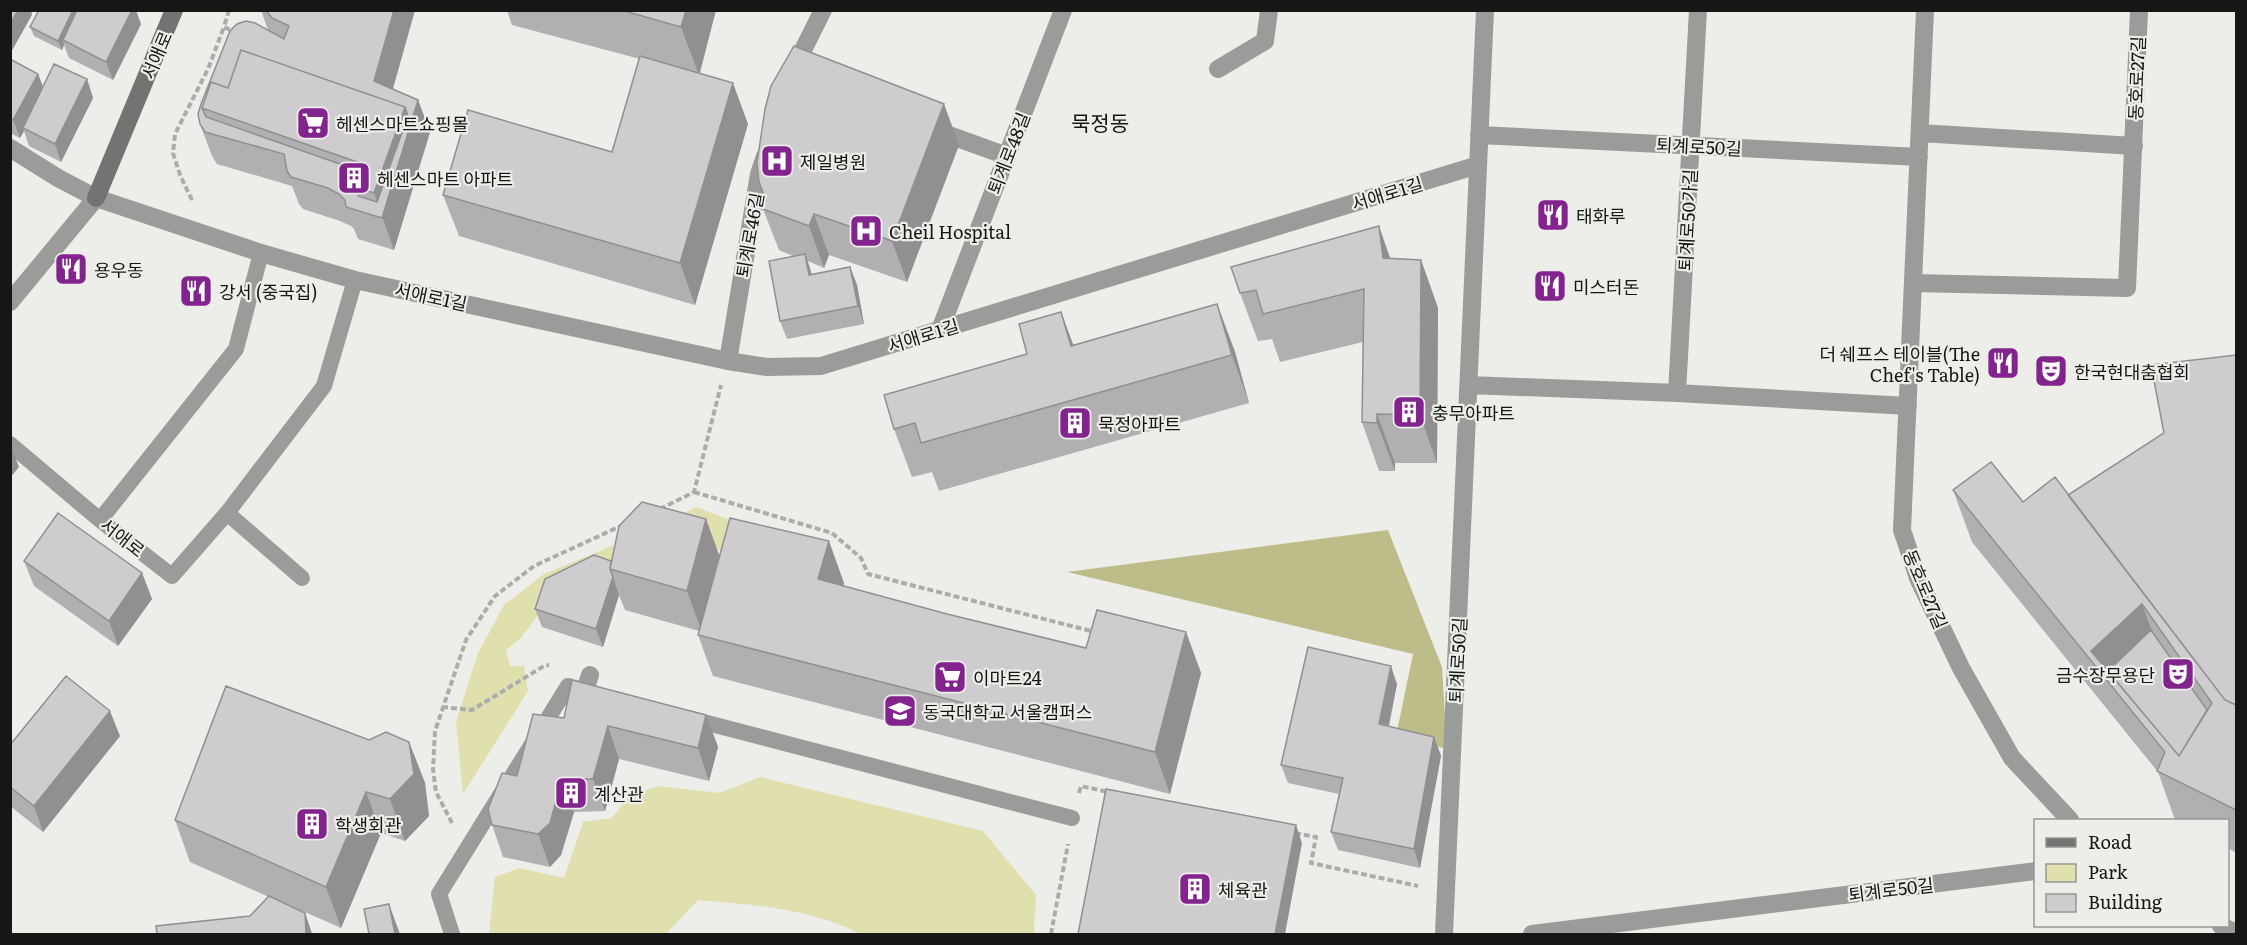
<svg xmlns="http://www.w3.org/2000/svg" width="2247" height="945" viewBox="0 0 2247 945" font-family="Literata,'Noto Sans KR',serif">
	<rect width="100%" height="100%" fill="#edede9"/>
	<!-- green -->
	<path fill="#e0e0ae" d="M 696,507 L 769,535 L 740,554 L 660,537 L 550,598 L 521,638 L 506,650 L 510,666 L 524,666 L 528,691 L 463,794 L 456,722 L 478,653 L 504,605 L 544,574 L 641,534 Z
		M 760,777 L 983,831 L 1036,895 L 1034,934 L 860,934 C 810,908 753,905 698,900 L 666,934 L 489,934 L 495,877 L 519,868 L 564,878 L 583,822 L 612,818 L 629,796 L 658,786 L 720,793 Z"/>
	<!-- forest -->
	<path fill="#bdbd89" d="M 1388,530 L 1442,667 L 1447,749 L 1396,736 L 1413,654 L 1067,572 Z"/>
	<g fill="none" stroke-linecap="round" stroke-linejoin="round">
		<!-- path -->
		<path stroke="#acaca9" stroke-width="4" stroke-dasharray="6 3" stroke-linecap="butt" d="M 229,10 L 224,27 L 233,31
			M 192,200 L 180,175 L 173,153 L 175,134 L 208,69 L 224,27
			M 694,492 L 832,533 L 861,558 L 868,574 L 1095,632
			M 660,509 L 694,492 L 721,385
			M 442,707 L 472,710 L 544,666 L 549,665
			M 1079,793 L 1081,786 L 1108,792
			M 452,823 L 436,792 L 433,769 L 435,731 L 466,640 L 495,596 L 534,566 L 623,525
			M 1295,833 L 1316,837 L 1311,863 L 1418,886
			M 1051,934 L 1068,844"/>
		<!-- lane -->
		<path stroke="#9b9b99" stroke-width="16" d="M 10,444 L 100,520 L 172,576 L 227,513 L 324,386 L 355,280
			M 227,513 L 302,578
			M 100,520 L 236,349 L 261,253
			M 688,718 L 1072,818
			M 452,934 L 439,894 L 568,686 L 591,693"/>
		<!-- street -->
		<path stroke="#9b9b99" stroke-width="18" d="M 1925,10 L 1902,530 L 1918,578 L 1961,668 L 2012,758 L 2070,820
			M 1218,69 L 1265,41 L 1269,10
			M 793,70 L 823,10
			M 935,130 L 1007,156
			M 1920,133 L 2134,146
			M 1479,135 L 1919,157
			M 10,148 L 58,178 L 96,198 L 261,253 L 355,280 L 728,361 L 767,367 L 821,366 L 1478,165
			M 1914,283 L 2127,288 L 2139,10
			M 10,302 L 96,198
			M 940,330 L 1063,10
			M 728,361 L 759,174 L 765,156
			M 1469,385 L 1677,393 L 1908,406
			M 1677,393 L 1698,10
			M 585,691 L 590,675
			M 2221,926 L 2236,933
			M 1444,934 L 1485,10
			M 1532,934 L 2036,871"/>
		<!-- secondary -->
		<path stroke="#737371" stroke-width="18" d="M 96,198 L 174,10"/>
	</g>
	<!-- wall -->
	<path fill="#b2afb3" d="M 261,10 L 415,10 L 393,89 L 418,100 L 430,132 L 394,250 L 358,239 L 354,229 L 351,226 L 340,221 L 303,209 L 299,204 L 292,186 L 217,164 L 212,156 L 200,124 L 198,114 L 268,30 Z
		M 507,10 L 716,10 L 700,73 L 748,124 L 695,305 L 459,236 L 443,195 L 612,152 L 640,59 L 512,25 Z
		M 141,24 L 113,80 L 69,58 L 64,45 L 62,50 L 34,36 L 30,27 Z
		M 10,59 L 38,74 L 43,87 L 87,79 L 93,98 L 61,162 L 29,146 L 24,131 L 20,138 L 10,133 Z
		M 959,145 L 907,282 L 829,255 L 824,268 L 808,261 L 812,275 L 850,267 L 857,285 L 864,324 L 787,339 L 780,321 L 793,256 L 779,250 L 763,209 Z
		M 1391,259 L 1421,260 L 1438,308 L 1437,463 L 1395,463 L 1395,471 L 1379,471 L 1362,422 L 1363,342 L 1280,362 L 1272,339 L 1258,341 L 1240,293 Z
		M 1217,304 L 1235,352 L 1249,403 L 939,491 L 932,472 L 912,477 L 894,429 L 1073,345 Z
		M 2236,355 L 2236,853 L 2228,848 L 2228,820 L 2175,820 L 2158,772 L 1972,542 L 1953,490 L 2023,502 L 2068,495 L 2164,433 Z
		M 706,519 L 719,557 L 844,583 L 843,586 L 947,614 L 1086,648 L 1186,632 L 1201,673 L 1170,794 L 713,676 L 698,635 L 699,631 L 625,610 L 619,595 L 603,647 L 542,627 L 535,609 L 611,561 Z
		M 24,561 L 142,573 L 152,599 L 118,646 L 34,586 Z
		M 1397,684 L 1389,727 L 1434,737 L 1441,756 L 1420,868 L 1338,850 L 1331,832 L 1339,794 L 1288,783 L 1281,765 Z
		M 706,715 L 718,747 L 709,781 L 619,759 L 605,811 L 574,812 L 561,855 L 550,867 L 503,857 L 492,825 L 517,776 L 564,718 Z
		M 120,736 L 43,832 L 10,806 L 10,745 Z
		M 369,740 L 409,742 L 425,783 L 429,816 L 405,841 L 381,833 L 341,928 L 280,901 L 305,913 L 312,934 L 157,934 L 250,916 L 269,897 L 190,862 L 175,820 Z"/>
	<!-- shaded-wall -->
	<path fill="#918f92" d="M 18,10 L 31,10 L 32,15 L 10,54 L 10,24 Z
		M 73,10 L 78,10 L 63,40 L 64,45 L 62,50 L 58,41 Z
		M 132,10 L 136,10 L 141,24 L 113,80 L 106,62 Z
		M 394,10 L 415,10 L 387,109 L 374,81 Z
		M 686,10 L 716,10 L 699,75 L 681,27 Z
		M 38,74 L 45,92 L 23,128 L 24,131 L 20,138 L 13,120 Z
		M 87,79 L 93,98 L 61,162 L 55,144 Z
		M 733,83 L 748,124 L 695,305 L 680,263 Z
		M 418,100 L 430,132 L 394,250 L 374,193 L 405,107 Z
		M 944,104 L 959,145 L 907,282 L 892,241 Z
		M 814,214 L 829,255 L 824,268 L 809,226 Z
		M 1379,226 L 1396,275 L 1383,258 Z
		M 805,254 L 811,272 L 816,294 L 809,275 Z
		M 1421,260 L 1438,308 L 1437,463 L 1420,415 Z
		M 850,267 L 857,285 L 864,324 L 858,306 Z
		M 1217,304 L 1235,352 L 1249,403 L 1232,355 Z
		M 1061,312 L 1079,360 L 1071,346 Z
		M 1377,414 L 1395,463 L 1395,471 L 1377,423 Z
		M 12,449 L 19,467 L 10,478 L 10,452 Z
		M 706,519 L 721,560 L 702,632 L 687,591 Z
		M 829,541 L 844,583 L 834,621 L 818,579 Z
		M 142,573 L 152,599 L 118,646 L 109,621 Z
		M 613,577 L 619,595 L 603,647 L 596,629 Z
		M 2142,604 L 2161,656 L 2119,695 L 2091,651 Z
		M 1186,632 L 1201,673 L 1170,794 L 1155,752 Z
		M 1391,666 L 1397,684 L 1385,742 L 1379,724 Z
		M 110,711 L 120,736 L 43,832 L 34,806 Z
		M 706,715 L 718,747 L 709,781 L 698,748 Z
		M 608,726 L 619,759 L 605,811 L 593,779 Z
		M 1434,737 L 1441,756 L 1420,868 L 1414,849 Z
		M 409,742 L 425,783 L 429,816 L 405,841 L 390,799 Z
		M 562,779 L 574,812 L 561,855 L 550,867 L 538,834 Z
		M 366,792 L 381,833 L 341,928 L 326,887 Z
		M 1296,825 L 1302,843 L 1285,934 L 1275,934 Z
		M 389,904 L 400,934 L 395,934 Z
		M 305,913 L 312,934 L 306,934 Z"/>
	<!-- building -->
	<path fill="#cfccd0" stroke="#918f92" stroke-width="1.5" fill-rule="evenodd" d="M 10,10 L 18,10 L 10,24 Z
		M 39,10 L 73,10 L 58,41 L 30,27 Z
		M 77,10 L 132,10 L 106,62 L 63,40 Z
		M 266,10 L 394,10 L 374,81 L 418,100 L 382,218 L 346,207 L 345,200 L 339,194 L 328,188 L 291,177 L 287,171 L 284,154 L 205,132 L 200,124 L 198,114 L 201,104 L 230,31 L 237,24 L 246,21 L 255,23 L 284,39 L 289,26 L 272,18 ZM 241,50 L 405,107 L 408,116 L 377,202 L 358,196 L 355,187 L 360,171 L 206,117 L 202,108 L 211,82 L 228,88 Z
		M 621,10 L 686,10 L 681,27 Z
		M 794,46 L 944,104 L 892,241 L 814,214 L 809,226 L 763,209 L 766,200 L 759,182 L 757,163 L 765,109 L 771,86 Z
		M 241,50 L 405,107 L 374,193 L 355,187 L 363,164 L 202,108 L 211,82 L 228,88 Z
		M 640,56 L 733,83 L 680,263 L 443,195 L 468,110 L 612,152 Z
		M 10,59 L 38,74 L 13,120 L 10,118 Z
		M 54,64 L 87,79 L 55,144 L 23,128 Z
		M 1379,226 L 1383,258 L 1421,260 L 1420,415 L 1377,414 L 1377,423 L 1362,422 L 1364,289 L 1263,314 L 1256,290 L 1240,293 L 1231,267 Z
		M 805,254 L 809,275 L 850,267 L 858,306 L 780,321 L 769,261 Z
		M 1217,304 L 1232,355 L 921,443 L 915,423 L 894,429 L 884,395 L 1027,354 L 1019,324 L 1061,312 L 1071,346 Z
		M 2236,355 L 2236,705 L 2225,700 L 2068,495 L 2164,433 L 2151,365 Z
		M 1991,462 L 2023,502 L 2055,477 L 2225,700 L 2236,705 L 2236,810 L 2157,771 L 2165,752 L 1953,490 ZM 2142,604 L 2212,703 L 2179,756 L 2091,651 Z
		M 642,502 L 706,519 L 687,591 L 610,569 L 619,526 Z
		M 58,513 L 142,573 L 109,621 L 24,561 Z
		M 730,518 L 829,541 L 818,579 L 947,614 L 1086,648 L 1097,610 L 1186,632 L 1155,752 L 698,635 Z
		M 594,555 L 611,561 L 610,569 L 613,577 L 596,629 L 535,609 L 545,579 Z
		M 2151,630 L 2207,710 L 2179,756 L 2108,671 Z
		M 1308,647 L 1391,666 L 1379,724 L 1434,737 L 1414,849 L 1331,832 L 1343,778 L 1281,765 Z
		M 66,676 L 110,711 L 34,806 L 10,787 L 10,745 Z
		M 572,680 L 706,715 L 698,748 L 608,726 L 593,779 L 562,779 L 550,823 L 538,834 L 492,825 L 488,809 L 502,773 L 517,776 L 533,714 L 564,718 Z
		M 226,686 L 369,740 L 386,732 L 409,742 L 414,774 L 390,799 L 366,792 L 326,887 L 175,820 Z
		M 1106,789 L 1296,825 L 1275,934 L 1078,934 Z
		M 269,896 L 305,913 L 306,934 L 157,934 L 156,926 L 250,916 Z
		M 389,904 L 395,934 L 369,934 L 364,909 Z"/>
	<!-- icons -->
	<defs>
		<g id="supermarket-square" transform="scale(1.725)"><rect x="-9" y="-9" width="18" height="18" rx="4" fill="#82238e" stroke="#edede9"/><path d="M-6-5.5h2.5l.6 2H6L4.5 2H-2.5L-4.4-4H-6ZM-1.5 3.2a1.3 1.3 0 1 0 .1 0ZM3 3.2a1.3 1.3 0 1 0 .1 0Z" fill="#fff"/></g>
		<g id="hospital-square" transform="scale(1.725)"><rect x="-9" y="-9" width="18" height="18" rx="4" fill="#82238e" stroke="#edede9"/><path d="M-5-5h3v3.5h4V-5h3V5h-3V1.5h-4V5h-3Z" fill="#fff"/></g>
		<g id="building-square" transform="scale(1.725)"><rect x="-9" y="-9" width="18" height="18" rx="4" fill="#82238e" stroke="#edede9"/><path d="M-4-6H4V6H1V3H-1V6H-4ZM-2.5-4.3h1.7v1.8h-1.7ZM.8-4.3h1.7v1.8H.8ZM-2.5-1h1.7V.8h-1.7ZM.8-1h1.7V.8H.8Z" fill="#fff"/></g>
		<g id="restaurant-square" transform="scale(1.725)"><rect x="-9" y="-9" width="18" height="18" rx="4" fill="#82238e" stroke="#edede9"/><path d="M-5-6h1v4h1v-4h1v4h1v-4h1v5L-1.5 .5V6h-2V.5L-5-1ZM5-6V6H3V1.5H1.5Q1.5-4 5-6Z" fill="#fff"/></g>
		<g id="theatre-square" transform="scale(1.725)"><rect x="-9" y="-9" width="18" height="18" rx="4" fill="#82238e" stroke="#edede9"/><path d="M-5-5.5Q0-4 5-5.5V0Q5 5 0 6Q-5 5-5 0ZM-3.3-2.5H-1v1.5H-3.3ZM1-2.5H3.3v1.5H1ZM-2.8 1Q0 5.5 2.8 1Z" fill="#fff"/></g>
		<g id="university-square" transform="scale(1.725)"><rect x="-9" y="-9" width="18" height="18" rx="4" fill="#82238e" stroke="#edede9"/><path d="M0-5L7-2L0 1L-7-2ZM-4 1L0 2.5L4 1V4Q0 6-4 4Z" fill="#fff"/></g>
	</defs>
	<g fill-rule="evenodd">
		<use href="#supermarket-square" x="313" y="123"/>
		<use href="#hospital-square" x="777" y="161"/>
		<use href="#building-square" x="354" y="178"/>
		<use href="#restaurant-square" x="1553" y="215"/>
		<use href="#hospital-square" x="866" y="231"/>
		<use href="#restaurant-square" x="71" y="269"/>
		<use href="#restaurant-square" x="1550" y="286"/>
		<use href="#restaurant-square" x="196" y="291"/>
		<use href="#restaurant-square" x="2003" y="363"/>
		<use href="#theatre-square" x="2051" y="371"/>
		<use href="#building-square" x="1409" y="412"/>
		<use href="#building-square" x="1075" y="423"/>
		<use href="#theatre-square" x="2178" y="674"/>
		<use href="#supermarket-square" x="950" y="677"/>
		<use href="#university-square" x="900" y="711"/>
		<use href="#building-square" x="571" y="793"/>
		<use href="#building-square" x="312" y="824"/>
		<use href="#building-square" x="1195" y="889"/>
	</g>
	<g text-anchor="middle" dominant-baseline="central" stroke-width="4.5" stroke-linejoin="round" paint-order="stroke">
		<!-- street labels -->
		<g font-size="18" fill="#161615" stroke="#edede9">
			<text transform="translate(156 55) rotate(-67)">서애로</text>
			<text transform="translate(2136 78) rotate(-88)">동호로27길</text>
			<text transform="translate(1699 146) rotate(3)">퇴계로50길</text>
			<text transform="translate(1008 153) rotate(-69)">퇴계로48길</text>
			<text transform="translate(1387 193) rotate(-17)">서애로1길</text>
			<text transform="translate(1687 220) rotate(-87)">퇴계로50가길</text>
			<text transform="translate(749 235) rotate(-80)">퇴계로46길</text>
			<text transform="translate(431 296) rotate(12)">서애로1길</text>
			<text transform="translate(923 335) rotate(-17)">서애로1길</text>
			<text transform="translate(123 537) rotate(38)">서애로</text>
			<text transform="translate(1926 589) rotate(67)">동호로27길</text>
			<text transform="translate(1457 660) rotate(-87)">퇴계로50길</text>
			<text transform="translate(1891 889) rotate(-7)">퇴계로50길</text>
		</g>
		<!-- poi labels -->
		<g font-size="18" fill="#161615" stroke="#edede9" text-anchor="start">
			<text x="336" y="123">헤센스마트쇼핑몰</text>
			<text x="800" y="161">제일병원</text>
			<text x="377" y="178">헤센스마트 아파트</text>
			<text x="1576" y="215">태화루</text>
			<text x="889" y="231">Cheil Hospital</text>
			<text x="94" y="269">용우동</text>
			<text x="1573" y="286">미스터돈</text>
			<text x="219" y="291">강서 (중국집)</text>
			<text x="1980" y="353" text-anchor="end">더 쉐프스 테이블(The<tspan x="1980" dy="21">Chef's Table)</tspan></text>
			<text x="2074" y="371">한국현대춤협회</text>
			<text x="1432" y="412">충무아파트</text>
			<text x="1098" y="423">묵정아파트</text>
			<text x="2155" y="674" text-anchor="end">금수장무용단</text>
			<text x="973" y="677">이마트24</text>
			<text x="923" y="711">동국대학교 서울캠퍼스</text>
			<text x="594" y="793">계산관</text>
			<text x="335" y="824">학생회관</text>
			<text x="1218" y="889">체육관</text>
		</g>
		<!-- quarter labels -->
		<g font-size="21" fill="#161615" stroke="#edede9">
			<text x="1100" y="121">묵정동</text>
		</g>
	</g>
	<!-- border -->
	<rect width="2247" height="945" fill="none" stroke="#161615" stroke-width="24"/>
	<!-- legend -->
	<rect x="2034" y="819" width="195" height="108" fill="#edede9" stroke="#979794" stroke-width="1.5"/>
	<rect x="2046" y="838" width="30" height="9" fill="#737371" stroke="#979794" stroke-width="1.5"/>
	<text x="2088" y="849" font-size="18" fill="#161615">Road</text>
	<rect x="2046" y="864" width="30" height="18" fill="#e0e0ae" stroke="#979794" stroke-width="1.5"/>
	<text x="2088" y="879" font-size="18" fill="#161615">Park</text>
	<rect x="2046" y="894" width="30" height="18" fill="#cfccd0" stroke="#979794" stroke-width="1.5"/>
	<text x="2088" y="909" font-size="18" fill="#161615">Building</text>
</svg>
